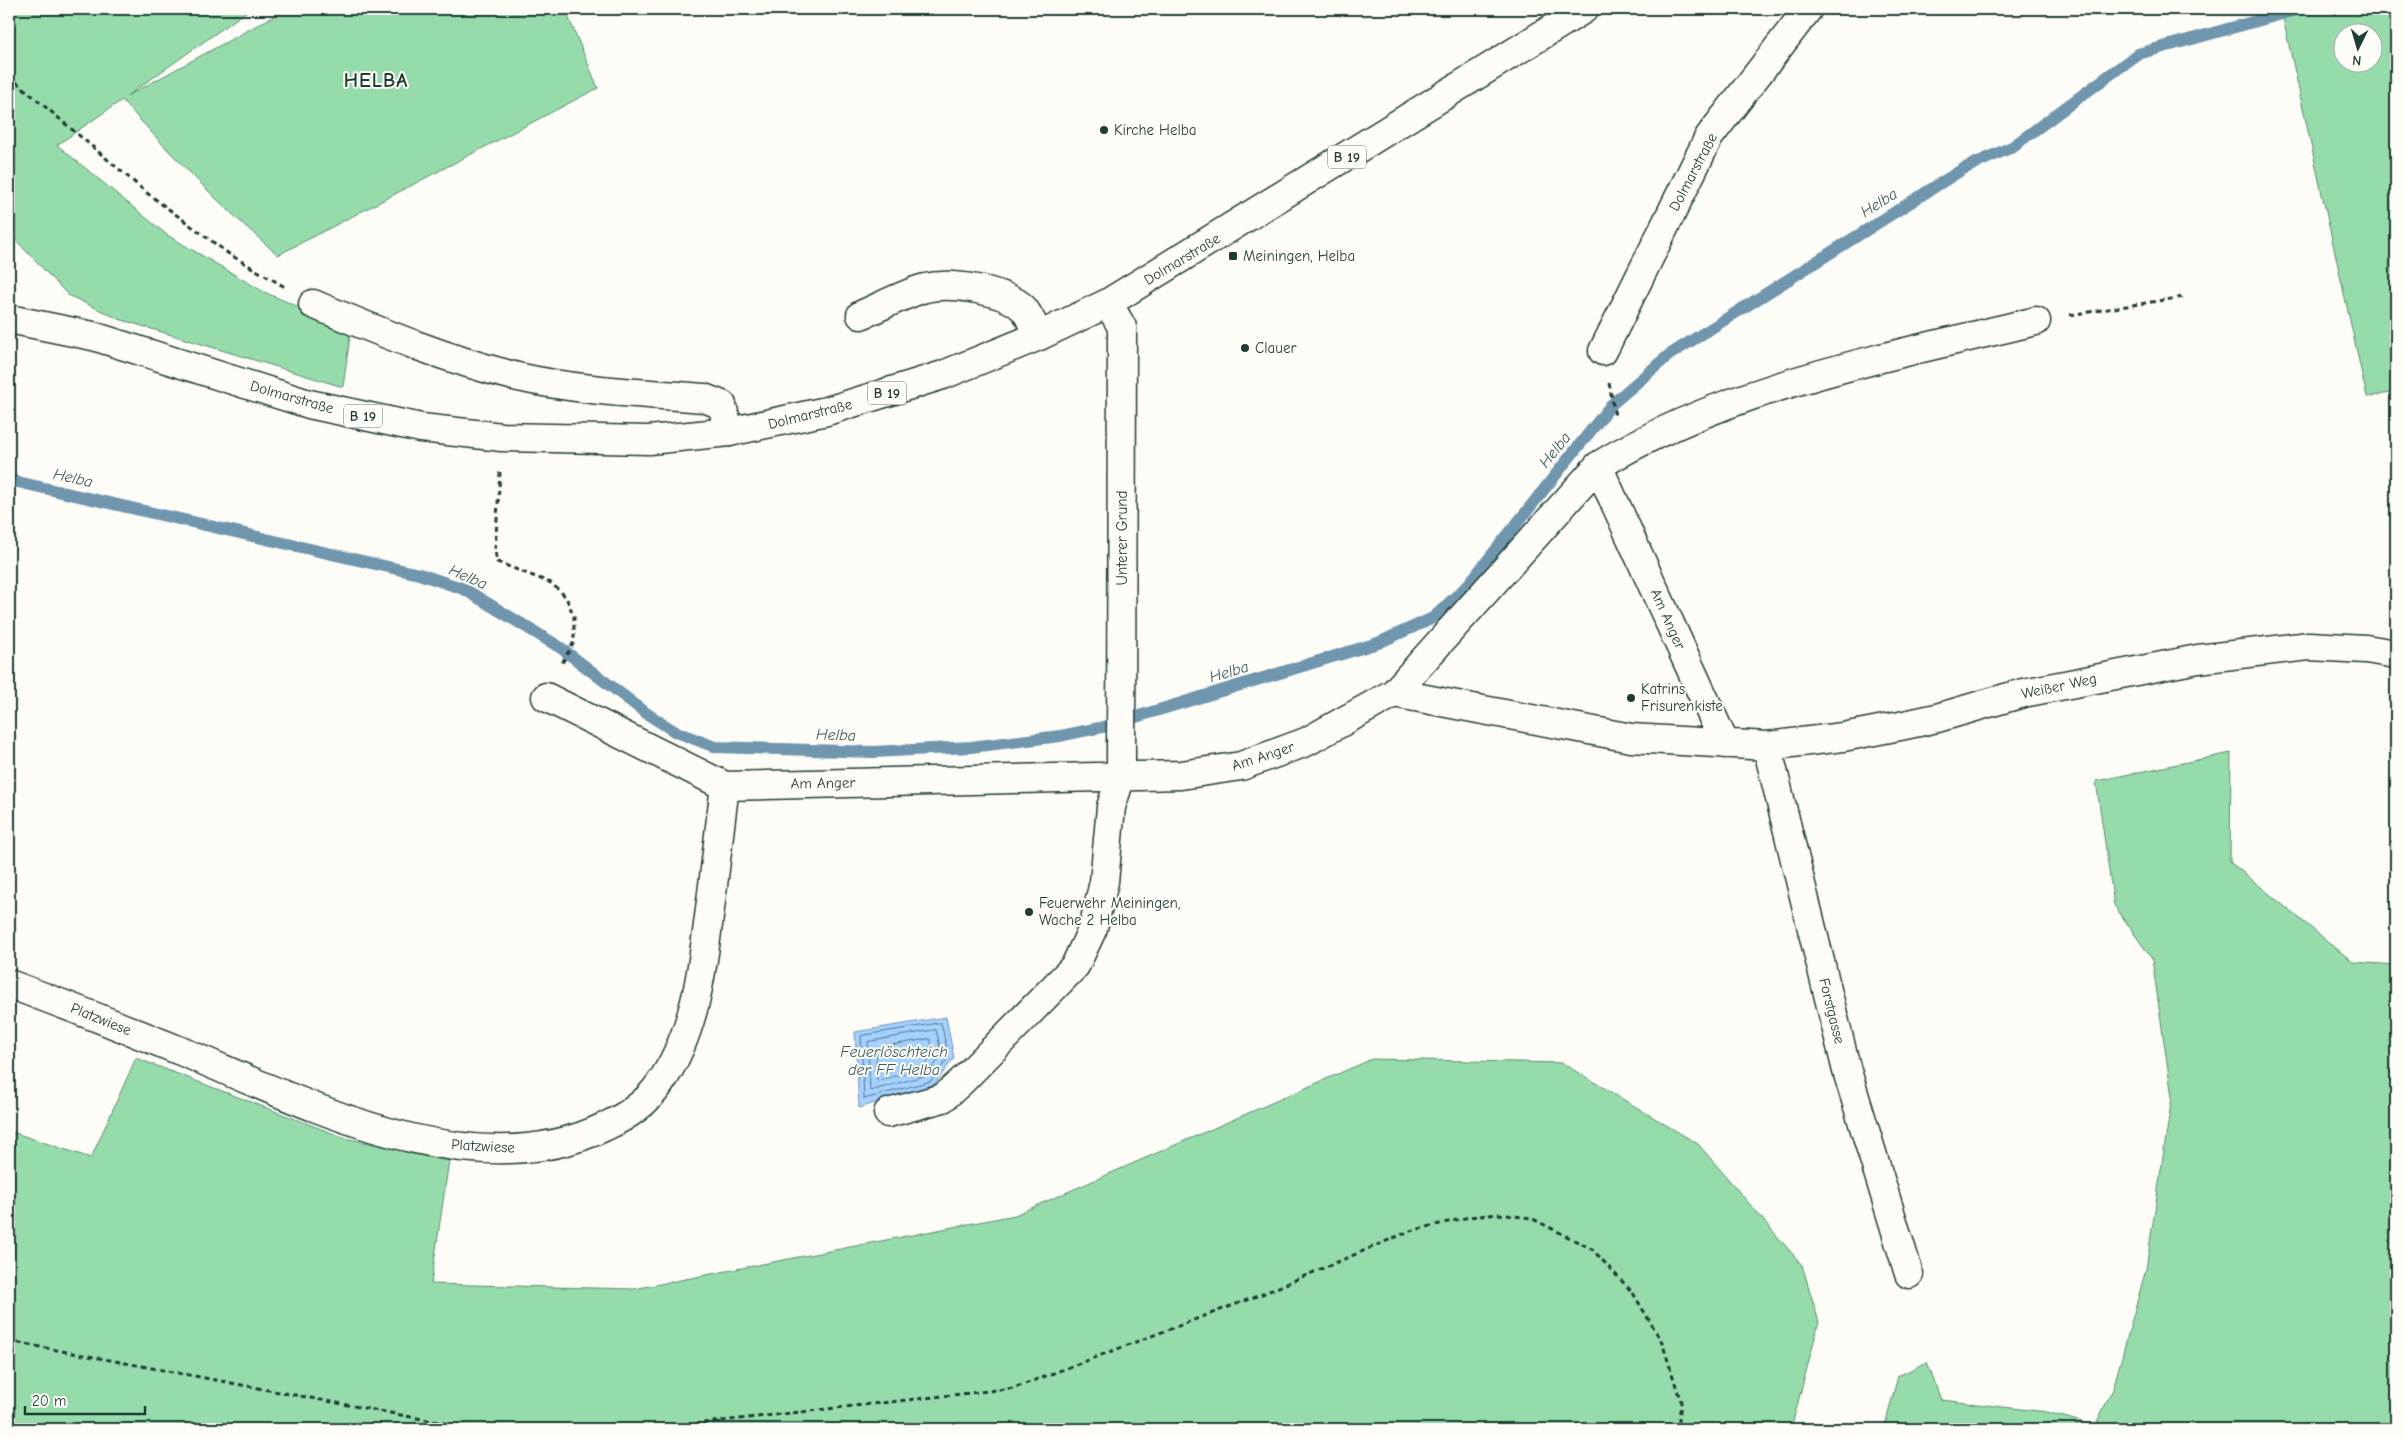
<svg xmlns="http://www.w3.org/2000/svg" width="2405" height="1438" viewBox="0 0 2405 1438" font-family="'Comic Neue',sans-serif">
	<rect width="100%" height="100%" fill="#fdfcf7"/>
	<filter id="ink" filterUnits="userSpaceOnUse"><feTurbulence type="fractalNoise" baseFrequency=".02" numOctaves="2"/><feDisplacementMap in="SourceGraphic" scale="10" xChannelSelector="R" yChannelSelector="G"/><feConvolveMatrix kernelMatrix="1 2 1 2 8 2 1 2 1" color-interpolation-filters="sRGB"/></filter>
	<g filter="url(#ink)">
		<!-- green -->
		<path fill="#96dcaa" stroke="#5a8c6f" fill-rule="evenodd" d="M 9,9 L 250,9 L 127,96 L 287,9 L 565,9 L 598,88 L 278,255 C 222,207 171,155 122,100 L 57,145 L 167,235 L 264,292 L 351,329 L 343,387 L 119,319 L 68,295 L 9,233 Z
			M 2281,9 L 2396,9 L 2396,392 L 2367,397 ZM 2372,32 L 2372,62 L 2342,62 L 2342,32 Z
			M 2231,753 L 2230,862 L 2353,962 L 2396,965 L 2396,1429 L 1884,1429 L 1898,1376 L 1927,1362 L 1941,1400 L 2047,1412 L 2095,1426 L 2113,1389 L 2146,1269 L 2172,1097 L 2152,959 L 2114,905 L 2096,781 Z
			M 136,1058 L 345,1138 L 449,1160 L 431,1284 L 634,1289 L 1015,1215 L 1372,1059 L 1562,1063 L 1698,1144 L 1802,1265 L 1819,1322 L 1791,1429 L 9,1429 L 9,1131 L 91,1158 Z"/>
		<!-- water -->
		<path fill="#a4d1ff" stroke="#6f96ae" d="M 946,1017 L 954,1058 L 934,1085 L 859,1108 L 855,1032 Z"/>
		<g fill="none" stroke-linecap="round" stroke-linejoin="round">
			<!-- shore -->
			<path stroke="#547885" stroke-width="1" d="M 941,1023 L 949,1057 L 931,1081 L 864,1099 L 861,1036 Z
				M 936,1030 L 942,1055 L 927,1075 L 870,1091 L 868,1042 Z
				M 930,1039 L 934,1053 L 922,1069 L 877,1081 L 876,1048 Z"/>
			<!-- stream -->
			<path stroke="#6f96ae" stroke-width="12" d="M 9,480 L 419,574 L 464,589 L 561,648 L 646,713 L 674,731 L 715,747 L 873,752 L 971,747 L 1060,736 L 1103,727 L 1378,643 L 1433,618 L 1468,585 L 1612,404 L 1669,355 L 1963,169 L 2012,147 L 2138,54 L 2299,9"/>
			<!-- minor casing -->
			<g stroke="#1f3d34" stroke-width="31">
				<path id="minor" d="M 313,304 C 380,332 448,360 518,377 C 579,391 642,393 704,398 L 722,405 L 729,432
					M 861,315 C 882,306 904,294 925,288 C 951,282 1006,290 1024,309 C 1030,316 1034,328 1039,336
					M 1603,351 L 1709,137 L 1808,9
					M 1598,466 L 1725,744
					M 1394,693 L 1598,466 C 1728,386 1889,357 2036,321
					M 546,697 L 725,786 L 1181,775 L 1241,766 L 1306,742 L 1394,693 L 1631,738 L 1767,746 L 1843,737 L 1900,726 L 1937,718 L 2023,693 L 2198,659 L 2309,646 L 2366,649 L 2396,654
					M 1767,746 L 1847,1071 L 1909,1274
					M 9,984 C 69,1006 129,1030 188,1054 C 309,1105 474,1190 604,1127 C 626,1117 645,1105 659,1085 C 697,1032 703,963 711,901 C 716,863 720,824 725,786
					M 888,1113 L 943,1098 L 962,1081 L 1075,966 L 1093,928 L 1104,882 L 1111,807 L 1121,776 L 1122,327 L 1108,303"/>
			</g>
			<!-- major casing -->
			<g stroke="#1f3d34" stroke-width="31">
				<path id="major" d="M 9,319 L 93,336 L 309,404 L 421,428 L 502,437 L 649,440 L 729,432 L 827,411 L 943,375 L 1039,336 L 1108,303 L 1584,9"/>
			</g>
			<!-- path -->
			<path stroke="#1f3d34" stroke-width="3" stroke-dasharray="5 4" stroke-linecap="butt" d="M 9,76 L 147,193 L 229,254 L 285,287
				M 2070,315 L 2183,297
				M 1609,383 L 1615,416
				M 500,472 L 495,550 L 497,562 L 551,583 L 566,597 L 574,617 L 574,642 L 561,665
				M 9,1341 L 475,1429
				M 650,1429 L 1014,1388 L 1260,1295 L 1410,1231 L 1469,1217 L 1498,1214 L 1531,1218 L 1592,1249 L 1633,1293 L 1662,1342 L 1681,1402 L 1678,1429"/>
			<!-- minor -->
			<use href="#minor" stroke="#fdfcf7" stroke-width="28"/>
			<!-- major -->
			<use href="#major" stroke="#fdfcf7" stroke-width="28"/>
		</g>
	</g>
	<!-- markers -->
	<g fill="#1f3d34" stroke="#fdfcf7" stroke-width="2">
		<circle cx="1104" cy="130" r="5"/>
		<rect x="1228" y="251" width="10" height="10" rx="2.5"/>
		<circle cx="1245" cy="348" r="5"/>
		<circle cx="1631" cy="698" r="5"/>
		<circle cx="1029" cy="912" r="5"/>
	</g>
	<g text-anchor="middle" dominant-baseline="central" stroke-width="4" stroke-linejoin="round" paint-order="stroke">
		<!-- shield labels -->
		<g fill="#fdfcf7" stroke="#62766e" stroke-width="1">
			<rect x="1328" y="145.5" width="38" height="23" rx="4"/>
			<rect x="868" y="381.5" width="38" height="23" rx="4"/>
			<rect x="344" y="404.5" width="38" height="23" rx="4"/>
		</g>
		<g font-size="14" font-weight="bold" fill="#1f3d34">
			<text x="1347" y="157">B 19</text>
			<text x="887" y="393">B 19</text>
			<text x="363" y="416">B 19</text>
		</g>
		<!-- poi labels -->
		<g font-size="15" fill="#1f3d34" stroke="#fdfcf7" text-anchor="start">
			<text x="1114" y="130">Kirche Helba</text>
			<text x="1243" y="256">Meiningen, Helba</text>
			<text x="1255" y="348">Clauer</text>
			<text x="1641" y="689">Katrins<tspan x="1641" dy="17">Frisurenkiste</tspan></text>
			<text x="1039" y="903">Feuerwehr Meiningen,<tspan x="1039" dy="17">Wache 2 Helba</tspan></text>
		</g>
		<!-- street labels -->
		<g font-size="15" fill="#1f3d34" stroke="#fdfcf7">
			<text transform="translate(1693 172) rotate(-62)">Dolmarstraße</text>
			<text transform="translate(1182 259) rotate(-31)">Dolmarstraße</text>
			<text transform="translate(292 397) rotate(16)">Dolmarstraße</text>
			<text transform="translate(810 414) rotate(-14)">Dolmarstraße</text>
			<text transform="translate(1122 538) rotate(-90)">Unterer Grund</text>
			<text transform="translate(1668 619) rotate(66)">Am Anger</text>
			<text transform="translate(2059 686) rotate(-12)">Weißer Weg</text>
			<text transform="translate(1263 756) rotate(-18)">Am Anger</text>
			<text transform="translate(823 783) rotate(-1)">Am Anger</text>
			<text transform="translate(1832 1011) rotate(76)">Forstgasse</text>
			<text transform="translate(101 1019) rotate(22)">Platzwiese</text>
			<text transform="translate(483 1146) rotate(3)">Platzwiese</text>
		</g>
		<!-- water labels -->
		<g font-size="16" font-style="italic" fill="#3a5b5d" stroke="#fdfcf7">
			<text transform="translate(1879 203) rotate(-32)">Helba</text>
			<text transform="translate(1555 450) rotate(-51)">Helba</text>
			<text transform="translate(73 478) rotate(13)">Helba</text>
			<text transform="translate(468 577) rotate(24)">Helba</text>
			<text transform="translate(1229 672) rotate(-17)">Helba</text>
			<text transform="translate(836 735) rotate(2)">Helba</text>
			<text x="894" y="1052">Feuerlöschteich<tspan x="894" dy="18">der FF Helba</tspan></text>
		</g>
		<!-- district labels -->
		<g font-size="20" font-weight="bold" letter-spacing="1" fill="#1f3d34" stroke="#fdfcf7">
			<text x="376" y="80">HELBA</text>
		</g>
	</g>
	<!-- margin -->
	<rect width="2405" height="1438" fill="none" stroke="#fdfcf7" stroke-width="30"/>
	<rect x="15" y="15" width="2375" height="1408" fill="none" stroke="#1f3d34" stroke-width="2" filter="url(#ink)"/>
	<!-- north arrow -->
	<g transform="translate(2358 48) rotate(185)"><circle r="24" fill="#fdfcf7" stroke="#a4b0a9"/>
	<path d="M0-4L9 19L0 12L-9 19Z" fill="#1f3d34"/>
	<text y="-8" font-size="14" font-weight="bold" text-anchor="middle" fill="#1f3d34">N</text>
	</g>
	<!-- scale -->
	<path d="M25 1406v8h120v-8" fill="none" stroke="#1f3d34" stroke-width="2.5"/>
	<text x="32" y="1406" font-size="15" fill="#1f3d34" stroke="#fdfcf7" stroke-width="4" paint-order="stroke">20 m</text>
</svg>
